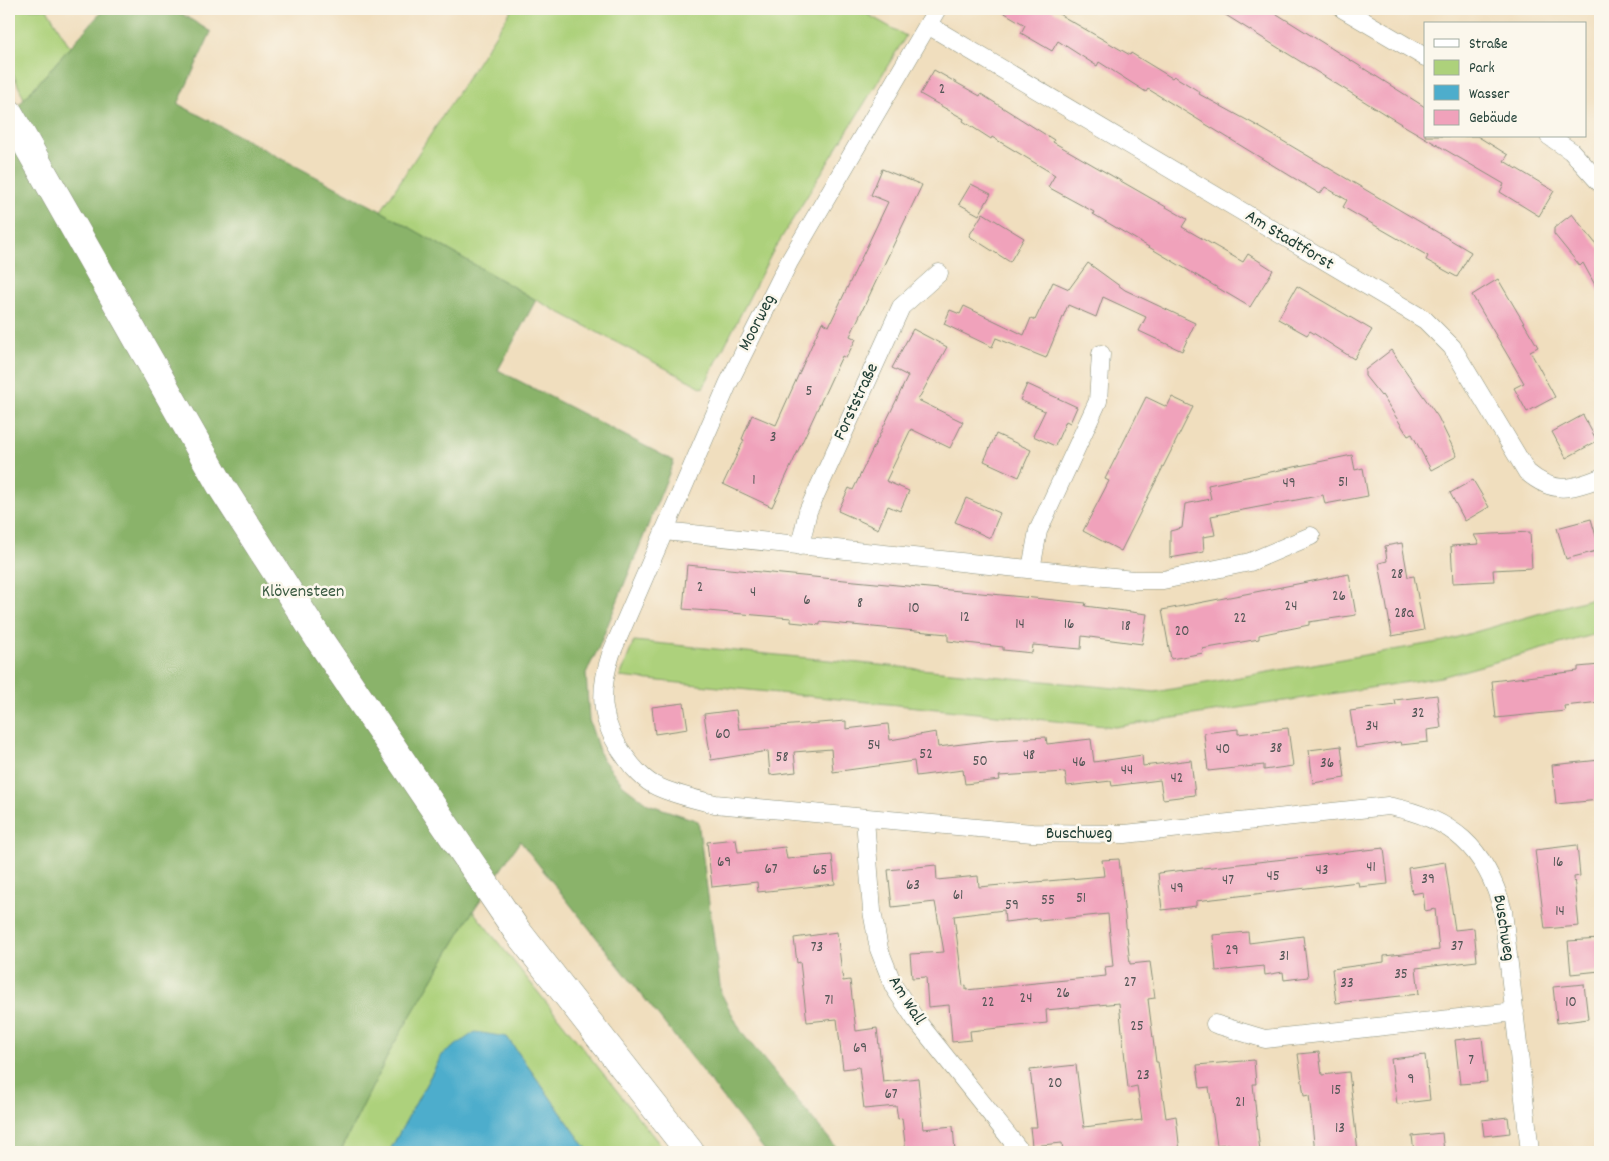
<svg xmlns="http://www.w3.org/2000/svg" width="1609" height="1161" viewBox="0 0 1609 1161" font-family="Dekko,sans-serif">
	<rect width="100%" height="100%" fill="#fbf7ec"/>
	<filter id="ink" filterUnits="userSpaceOnUse"><feTurbulence type="fractalNoise" baseFrequency=".02" numOctaves="2"/><feDisplacementMap in="SourceGraphic" scale="10" xChannelSelector="R" yChannelSelector="G"/><feConvolveMatrix kernelMatrix="1 2 1 2 8 2 1 2 1" color-interpolation-filters="sRGB"/></filter>
	<filter id="wash" filterUnits="userSpaceOnUse"><feTurbulence type="fractalNoise" baseFrequency=".0096" numOctaves="4" result="noise"/><feDisplacementMap in="SourceGraphic" scale="20" xChannelSelector="R" yChannelSelector="G"/><feGaussianBlur stdDeviation="1.12" result="paint"/><feColorMatrix in="noise" values="0 0 0 0 0 0 0 0 0 0 0 0 0 0 0 0 0 1.4 0 .05"/><feComposite in="paint" operator="in"/></filter>
	<g filter="url(#wash)">
		<rect width="100%" height="100%" fill="#f0debe"/>
		<!-- green -->
		<path fill="#add17b" stroke="#668758" d="M 9,9 L 47,9 L 70,47 L 24,99 L 9,64 Z
			M 512,9 L 858,9 L 906,36 L 772,253 L 703,388 L 536,300 L 381,211 Z
			M 1600,596 L 1600,633 L 1441,677 L 1115,727 L 620,677 L 634,641 L 1155,692 L 1444,641 Z
			M 473,911 L 666,1152 L 589,1152 L 507,1037 L 442,1055 L 389,1152 L 340,1152 L 392,1047 Z"/>
		<!-- forest -->
		<path fill="#8ab36b" stroke="#547850" d="M 104,9 L 174,9 L 211,32 L 178,104 L 381,211 L 536,300 L 498,370 L 674,461 L 598,649 L 586,673 L 589,720 L 601,757 L 623,785 L 648,804 L 698,821 L 721,993 L 742,1033 L 840,1152 L 766,1152 L 520,841 L 473,911 L 392,1047 L 340,1152 L 9,1152 L 9,116 Z"/>
		<!-- water -->
		<path fill="#4dadcc" stroke="#367580" d="M 475,1032 L 507,1037 L 589,1152 L 389,1152 L 442,1055 Z"/>
		<g id="blocks">
			<!-- building -->
			<path fill="#f0a2bb" fill-rule="evenodd" d="M 998,9 L 1050,9 L 1130,55 L 1131,53 L 1172,78 L 1174,76 L 1200,92 L 1199,94 L 1254,124 L 1471,252 L 1457,277 L 1426,260 L 1428,256 L 1343,207 L 1347,200 L 1325,187 L 1320,194 L 1148,89 L 1146,92 L 1099,62 L 1097,66 L 1058,41 L 1052,51 L 1021,33 L 1025,25 Z
				M 1216,9 L 1269,9 L 1425,107 L 1425,136 L 1477,136 L 1508,155 L 1504,161 L 1554,191 L 1539,216 L 1500,192 L 1504,184 L 1391,118 Z
				M 934,70 L 980,96 L 981,94 L 1054,140 L 1053,142 L 1187,219 L 1182,227 L 1243,262 L 1248,254 L 1273,270 L 1250,307 L 1093,214 L 1094,212 L 1048,187 L 1055,175 L 992,137 L 991,139 L 963,121 L 964,119 L 920,94 Z
				M 882,169 L 922,185 L 850,336 L 856,339 L 846,358 L 842,356 L 772,507 L 723,484 L 744,440 L 742,439 L 752,415 L 776,425 L 822,322 L 829,326 L 888,202 L 871,195 Z
				M 971,184 L 991,194 L 979,215 L 959,204 Z
				M 983,213 L 1024,238 L 1010,262 L 969,236 Z
				M 1572,214 L 1600,249 L 1600,294 L 1583,263 L 1580,266 L 1554,234 L 1554,228 Z
				M 1088,263 L 1125,290 L 1195,323 L 1182,351 L 1139,331 L 1146,317 L 1103,297 L 1096,317 L 1068,305 L 1046,358 L 996,338 L 992,347 L 944,324 L 950,310 L 960,314 L 964,306 L 1024,335 L 1031,318 L 1035,320 L 1053,282 L 1069,289 Z
				M 1498,279 L 1538,347 L 1530,351 L 1555,397 L 1527,412 L 1514,388 L 1524,383 L 1472,295 Z
				M 1297,286 L 1372,330 L 1354,359 L 1310,331 L 1307,335 L 1278,319 Z
				M 913,329 L 947,347 L 918,400 L 963,422 L 950,448 L 911,429 L 886,481 L 909,491 L 900,511 L 888,506 L 878,529 L 838,511 L 849,488 L 853,490 L 908,376 L 892,368 Z
				M 1391,350 L 1438,417 L 1457,456 L 1431,470 L 1412,434 L 1408,436 L 1382,395 L 1381,396 L 1365,376 L 1365,370 Z
				M 1027,384 L 1077,407 L 1070,423 L 1066,421 L 1055,446 L 1033,436 L 1045,411 L 1020,400 Z
				M 1146,397 L 1167,407 L 1172,397 L 1193,407 L 1121,551 L 1083,531 L 1109,481 L 1105,479 Z
				M 1583,415 L 1597,441 L 1566,458 L 1552,432 Z
				M 996,434 L 1031,450 L 1019,477 L 984,461 Z
				M 1352,455 L 1355,470 L 1363,468 L 1368,496 L 1325,504 L 1323,495 L 1211,516 L 1215,535 L 1203,537 L 1204,552 L 1170,558 L 1170,531 L 1182,528 L 1185,504 L 1211,499 L 1208,485 Z
				M 1473,480 L 1489,507 L 1465,521 L 1450,493 Z
				M 966,498 L 1000,513 L 990,538 L 955,522 Z
				M 1591,519 L 1600,550 L 1566,559 L 1557,528 Z
				M 1530,532 L 1532,568 L 1493,570 L 1494,581 L 1453,583 L 1451,546 L 1479,544 L 1474,535 Z
				M 1402,543 L 1408,577 L 1414,576 L 1424,630 L 1392,636 L 1379,563 L 1387,561 L 1385,546 Z
				M 687,565 L 1086,603 L 1085,606 L 1147,614 L 1142,644 L 1082,636 L 1081,649 L 1033,645 L 1032,653 L 1003,650 L 1003,647 L 948,641 L 948,634 L 820,622 L 820,625 L 791,622 L 791,618 L 683,609 Z
				M 1349,574 L 1356,615 L 1309,622 L 1309,625 L 1259,635 L 1259,639 L 1202,649 L 1203,653 L 1171,659 L 1162,610 Z
				M 1600,665 L 1600,702 L 1564,706 L 1565,711 L 1496,718 L 1492,681 L 1578,671 L 1578,667 Z
				M 1437,695 L 1441,728 L 1427,730 L 1428,742 L 1401,745 L 1400,742 L 1356,748 L 1350,711 L 1396,705 L 1395,700 Z
				M 684,703 L 688,729 L 655,734 L 652,707 Z
				M 736,710 L 739,729 L 846,721 L 846,729 L 888,724 L 890,740 L 936,732 L 938,747 L 995,740 L 1046,737 L 1047,744 L 1091,739 L 1094,762 L 1142,755 L 1143,766 L 1191,760 L 1195,795 L 1163,799 L 1160,780 L 1112,786 L 1111,781 L 1067,786 L 1065,772 L 999,776 L 1000,780 L 965,784 L 963,770 L 916,776 L 914,761 L 833,772 L 831,749 L 794,752 L 796,772 L 770,775 L 768,751 L 711,760 L 704,714 Z
				M 1288,728 L 1293,766 L 1264,770 L 1264,765 L 1208,771 L 1204,733 L 1238,729 L 1238,734 Z
				M 1341,746 L 1345,778 L 1313,783 L 1309,750 Z
				M 1600,760 L 1600,800 L 1556,804 L 1552,765 Z
				M 736,839 L 738,852 L 785,847 L 787,859 L 832,855 L 835,884 L 758,892 L 757,882 L 712,887 L 707,842 Z
				M 1577,845 L 1580,876 L 1574,877 L 1579,926 L 1545,929 L 1535,850 Z
				M 1384,848 L 1388,884 L 1359,887 L 1358,882 L 1196,901 L 1196,906 L 1162,910 L 1158,873 Z
				M 1119,859 L 1130,964 L 1150,962 L 1155,998 L 1148,999 L 1156,1062 L 1158,1062 L 1166,1118 L 1176,1116 L 1180,1152 L 1063,1152 L 1062,1143 L 1032,1146 L 1030,1127 L 1037,1127 L 1030,1070 L 1076,1065 L 1084,1127 L 1142,1120 L 1137,1086 L 1128,1088 L 1119,1003 L 1046,1010 L 1047,1023 L 970,1031 L 971,1040 L 952,1042 L 949,1005 L 928,1007 L 926,977 L 912,978 L 910,954 L 944,952 L 935,902 L 892,907 L 888,870 L 936,865 L 937,880 L 978,876 L 979,887 L 1104,876 L 1102,860 ZM 1004,910 L 1005,922 L 1039,918 L 1039,921 L 1108,914 L 1113,966 L 1105,967 L 1106,976 L 966,990 L 966,985 L 963,986 L 954,916 Z
				M 1445,862 L 1455,930 L 1474,928 L 1477,961 L 1416,968 L 1419,994 L 1336,1003 L 1332,969 L 1384,962 L 1384,956 L 1439,950 L 1435,909 L 1425,911 L 1423,892 L 1412,894 L 1408,868 Z
				M 837,932 L 843,981 L 850,980 L 856,1031 L 877,1028 L 883,1082 L 918,1078 L 923,1129 L 953,1126 L 955,1152 L 906,1152 L 902,1118 L 898,1119 L 896,1106 L 864,1109 L 859,1067 L 843,1069 L 837,1019 L 807,1022 L 800,962 L 797,963 L 794,938 Z
				M 1248,932 L 1249,943 L 1303,936 L 1308,977 L 1284,980 L 1283,972 L 1265,975 L 1264,966 L 1216,971 L 1213,935 Z
				M 1600,939 L 1600,971 L 1571,974 L 1568,941 Z
				M 1584,984 L 1588,1019 L 1557,1023 L 1553,987 Z
				M 1482,1037 L 1487,1082 L 1460,1084 L 1455,1040 Z
				M 1319,1052 L 1322,1075 L 1349,1072 L 1358,1152 L 1315,1152 L 1309,1095 L 1304,1096 L 1298,1054 Z
				M 1425,1055 L 1430,1100 L 1397,1104 L 1391,1059 Z
				M 1254,1060 L 1256,1084 L 1253,1084 L 1260,1152 L 1230,1152 L 1229,1144 L 1217,1145 L 1209,1087 L 1200,1088 L 1197,1065 Z
				M 1508,1117 L 1510,1133 L 1484,1136 L 1482,1120 Z
				M 1442,1133 L 1444,1152 L 1414,1152 L 1412,1136 Z"/>
		</g>
	</g>
	<g filter="url(#ink)">
		<use href="#blocks" fill-opacity="0" stroke="#888e79" stroke-width="1"/>
		<g fill="none" stroke-linecap="round" stroke-linejoin="round">
			<!-- minor casing -->
			<g stroke="#888e79" stroke-width="19">
				<path id="minor" d="M 937,9 L 789,262 L 728,384 L 611,654 C 598,694 600,723 626,758 C 633,768 645,781 656,786 C 675,795 695,799 715,804 L 1032,833 L 1125,834 L 1388,806 C 1452,818 1486,848 1503,911 L 1530,1152
					M 1343,9 L 1425,57
					M 928,25 L 1425,320 L 1452,347 L 1527,472 C 1553,494 1570,490 1600,478
					M 1549,136 L 1571,151 L 1600,183
					M 664,531 L 1133,580 L 1163,580 L 1250,562 L 1311,536
					M 800,546 L 808,511 L 901,307 L 939,273
					M 1031,569 L 1038,531 L 1098,401 L 1101,354
					M 865,819 L 872,911 L 879,949 L 894,987 L 916,1020 L 1021,1152
					M 1215,1024 L 1265,1039 L 1515,1012"/>
			</g>
			<!-- primary casing -->
			<g stroke="#888e79" stroke-width="29">
				<path id="primary" d="M 9,113 L 221,486 L 319,639 L 517,931 L 690,1152"/>
			</g>
			<!-- minor -->
			<use href="#minor" stroke="#fff" stroke-width="18"/>
			<!-- primary -->
			<use href="#primary" stroke="#fff" stroke-width="28"/>
		</g>
	</g>
	<g text-anchor="middle" dominant-baseline="central" stroke-width="5" stroke-linejoin="round" paint-order="stroke">
		<!-- number labels -->
		<g font-size="15" fill="#535656">
			<text x="942" y="90">2</text>
			<text x="809" y="392">5</text>
			<text x="773" y="438">3</text>
			<text x="754" y="481">1</text>
			<text x="1343" y="483">51</text>
			<text x="1289" y="484">49</text>
			<text x="1397" y="575">28</text>
			<text x="700" y="588">2</text>
			<text x="753" y="593">4</text>
			<text x="1339" y="597">26</text>
			<text x="807" y="601">6</text>
			<text x="860" y="604">8</text>
			<text x="1291" y="607">24</text>
			<text x="914" y="609">10</text>
			<text x="1404" y="614">28a</text>
			<text x="965" y="618">12</text>
			<text x="1240" y="619">22</text>
			<text x="1020" y="625">14</text>
			<text x="1069" y="625">16</text>
			<text x="1126" y="627">18</text>
			<text x="1182" y="632">20</text>
			<text x="1418" y="714">32</text>
			<text x="1372" y="727">34</text>
			<text x="723" y="735">60</text>
			<text x="874" y="746">54</text>
			<text x="1276" y="749">38</text>
			<text x="1223" y="750">40</text>
			<text x="926" y="755">52</text>
			<text x="1029" y="756">48</text>
			<text x="782" y="758">58</text>
			<text x="980" y="762">50</text>
			<text x="1079" y="763">46</text>
			<text x="1327" y="764">36</text>
			<text x="1127" y="771">44</text>
			<text x="1177" y="779">42</text>
			<text x="724" y="863">69</text>
			<text x="1558" y="863">16</text>
			<text x="1371" y="868">41</text>
			<text x="771" y="870">67</text>
			<text x="820" y="871">65</text>
			<text x="1322" y="871">43</text>
			<text x="1273" y="877">45</text>
			<text x="1428" y="880">39</text>
			<text x="1228" y="881">47</text>
			<text x="913" y="886">63</text>
			<text x="1177" y="889">49</text>
			<text x="958" y="896">61</text>
			<text x="1081" y="899">51</text>
			<text x="1048" y="901">55</text>
			<text x="1012" y="906">59</text>
			<text x="1560" y="912">14</text>
			<text x="1457" y="947">37</text>
			<text x="817" y="948">73</text>
			<text x="1232" y="951">29</text>
			<text x="1284" y="957">31</text>
			<text x="1401" y="975">35</text>
			<text x="1130" y="983">27</text>
			<text x="1347" y="984">33</text>
			<text x="1063" y="994">26</text>
			<text x="1026" y="999">24</text>
			<text x="829" y="1001">71</text>
			<text x="988" y="1003">22</text>
			<text x="1571" y="1003">10</text>
			<text x="1137" y="1027">25</text>
			<text x="860" y="1049">69</text>
			<text x="1471" y="1061">7</text>
			<text x="1143" y="1076">23</text>
			<text x="1411" y="1080">9</text>
			<text x="1055" y="1084">20</text>
			<text x="1336" y="1091">15</text>
			<text x="891" y="1095">67</text>
			<text x="1240" y="1103">21</text>
			<text x="1340" y="1129">13</text>
		</g>
		<!-- street labels -->
		<g font-size="18" fill="#1f3d34" stroke="#fbf7ec">
			<text transform="translate(1289 241) rotate(31)">Am Stadtforst</text>
			<text transform="translate(758 323) rotate(-63)">Moorweg</text>
			<text transform="translate(857 402) rotate(-65)">Forststraße</text>
			<text x="1079" y="834">Buschweg</text>
			<text transform="translate(1503 928) rotate(81)">Buschweg</text>
			<text transform="translate(906 1001) rotate(58)">Am Wall</text>
		</g>
		<!-- park labels -->
		<g font-size="18" fill="#3b5b42" stroke="#fbf7ec">
			<text x="303" y="592">Klövensteen</text>
		</g>
	</g>
	<!-- margin -->
	<rect width="1609" height="1161" fill="none" stroke="#fbf7ec" stroke-width="30"/>
	<!-- legend -->
	<rect x="1424" y="22" width="162" height="115" fill="#fbf7ec" stroke="#a3ada2"/>
	<rect x="1434" y="39" width="25" height="8" fill="#ffffff" stroke="#a3ada2"/>
	<text x="1469" y="48" font-size="15" fill="#1f3d34">Straße</text>
	<rect x="1434" y="60" width="25" height="15" fill="#add17b" stroke="#a3ada2"/>
	<text x="1469" y="72" font-size="15" fill="#1f3d34">Park</text>
	<rect x="1434" y="85" width="25" height="15" fill="#4dadcc" stroke="#a3ada2"/>
	<text x="1469" y="98" font-size="15" fill="#1f3d34">Wasser</text>
	<rect x="1434" y="110" width="25" height="15" fill="#f0a2bb" stroke="#a3ada2"/>
	<text x="1469" y="122" font-size="15" fill="#1f3d34">Gebäude</text>
</svg>
